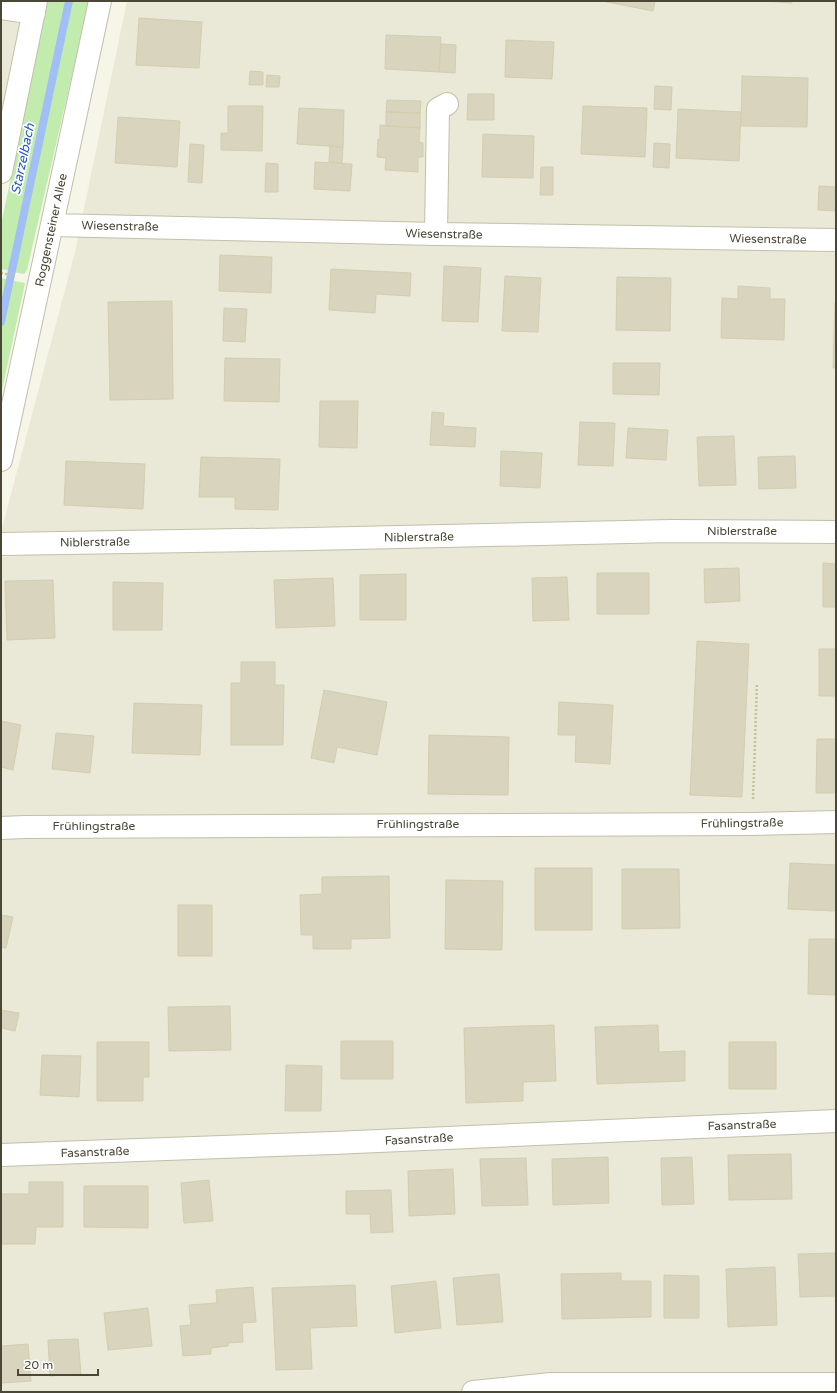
<svg xmlns="http://www.w3.org/2000/svg" width="837" height="1393" viewBox="0 0 837 1393" font-family="'Varela Round',sans-serif">
	<rect width="100%" height="100%" fill="#f5f5e8"/>
	<!-- residential -->
	<path fill="#eae8d6" d="M 1,1 L 24,1 L 1,114 Z
		M 127,1 L 836,1 L 836,1392 L 1,1392 L 1,532 L 75,252 Z"/>
	<!-- green -->
	<path fill="#c2ecae" d="M 48,1 L 89,1 L 27,270 L 25,273 L 23,274 L 1,269 L 1,225 Z
		M 1,278 L 25,283 L 1,395 Z"/>
	<g fill="none" stroke-linecap="round" stroke-linejoin="round">
		<!-- stream -->
		<path stroke="#a1bff6" stroke-width="8" d="M 1,322 L 69,1"/>
	</g>
	<!-- building -->
	<path fill="#d8d4bd" stroke="#d3ceaf" d="M 602,1 L 655,1 L 653,11 Z
		M 766,1 L 792,1 L 792,3 Z
		M 139,18 L 202,22 L 199,68 L 136,65 Z
		M 386,35 L 441,37 L 439,72 L 385,69 Z
		M 506,40 L 554,42 L 552,79 L 505,77 Z
		M 441,44 L 456,45 L 455,73 L 439,72 Z
		M 250,71 L 263,72 L 263,85 L 249,85 Z
		M 267,75 L 280,76 L 279,87 L 266,87 Z
		M 742,76 L 808,78 L 807,127 L 741,126 Z
		M 655,86 L 672,87 L 671,110 L 654,109 Z
		M 468,94 L 494,94 L 494,120 L 467,120 Z
		M 387,100 L 421,101 L 420,113 L 386,112 Z
		M 228,106 L 263,106 L 262,151 L 221,150 L 221,133 L 228,133 Z
		M 583,106 L 647,108 L 645,157 L 581,154 Z
		M 299,108 L 344,110 L 343,147 L 297,144 Z
		M 678,109 L 741,112 L 739,161 L 676,158 Z
		M 386,112 L 420,113 L 420,128 L 386,126 Z
		M 118,117 L 180,121 L 177,167 L 115,163 Z
		M 380,125 L 420,128 L 419,142 L 423,143 L 423,157 L 418,157 L 418,172 L 385,170 L 386,158 L 377,157 L 378,139 L 380,140 Z
		M 483,134 L 534,136 L 533,178 L 482,177 Z
		M 654,143 L 670,144 L 669,168 L 653,167 Z
		M 190,144 L 204,145 L 202,183 L 188,182 Z
		M 330,146 L 343,147 L 342,163 L 329,162 Z
		M 315,162 L 352,164 L 350,191 L 314,189 Z
		M 266,163 L 278,164 L 278,192 L 265,192 Z
		M 541,167 L 553,167 L 553,195 L 540,195 Z
		M 819,186 L 835,187 L 836,211 L 818,210 Z
		M 220,255 L 272,257 L 271,293 L 219,291 Z
		M 444,266 L 481,268 L 478,322 L 442,321 Z
		M 331,269 L 411,273 L 410,296 L 376,294 L 375,313 L 329,310 Z
		M 505,276 L 541,278 L 538,332 L 502,331 Z
		M 617,277 L 671,278 L 670,331 L 616,330 Z
		M 738,286 L 770,288 L 770,299 L 785,299 L 784,340 L 721,338 L 722,298 L 738,299 Z
		M 172,301 L 173,399 L 110,400 L 108,302 Z
		M 835,303 L 836,303 L 836,368 L 833,368 Z
		M 224,308 L 247,309 L 245,342 L 223,341 Z
		M 225,358 L 280,359 L 279,402 L 224,401 Z
		M 613,363 L 660,363 L 659,395 L 613,394 Z
		M 320,401 L 358,401 L 357,448 L 319,447 Z
		M 432,412 L 444,413 L 443,426 L 476,428 L 475,447 L 430,445 Z
		M 580,422 L 615,423 L 613,466 L 578,465 Z
		M 628,428 L 668,430 L 666,460 L 626,458 Z
		M 734,436 L 736,485 L 699,486 L 697,437 Z
		M 501,451 L 542,453 L 540,488 L 500,486 Z
		M 795,456 L 796,488 L 759,489 L 758,457 Z
		M 201,457 L 280,459 L 278,510 L 235,509 L 235,497 L 199,497 Z
		M 66,461 L 145,464 L 143,509 L 64,505 Z
		M 823,563 L 836,564 L 836,607 L 823,607 Z
		M 739,568 L 740,601 L 705,603 L 704,569 Z
		M 597,573 L 649,573 L 649,614 L 597,614 Z
		M 406,574 L 406,620 L 360,620 L 360,575 Z
		M 567,577 L 569,620 L 533,621 L 532,578 Z
		M 333,578 L 335,626 L 276,628 L 274,580 Z
		M 53,580 L 55,638 L 7,640 L 5,581 Z
		M 113,582 L 163,583 L 162,630 L 113,630 Z
		M 697,641 L 749,644 L 742,797 L 690,795 Z
		M 819,649 L 836,649 L 836,696 L 819,696 Z
		M 241,662 L 275,662 L 275,685 L 284,685 L 283,745 L 231,745 L 231,683 L 241,683 Z
		M 324,690 L 387,702 L 377,755 L 337,747 L 334,763 L 311,758 Z
		M 559,702 L 613,705 L 610,764 L 575,762 L 576,735 L 558,735 Z
		M 134,703 L 202,705 L 200,755 L 132,753 Z
		M 1,721 L 21,725 L 13,770 L 1,767 Z
		M 56,733 L 94,736 L 90,773 L 52,769 Z
		M 429,735 L 509,737 L 508,795 L 428,794 Z
		M 817,739 L 836,739 L 836,793 L 816,793 Z
		M 790,863 L 836,865 L 836,911 L 788,909 Z
		M 535,868 L 592,868 L 592,930 L 535,930 Z
		M 622,869 L 679,869 L 680,928 L 622,929 Z
		M 389,876 L 390,938 L 351,939 L 351,949 L 313,949 L 313,935 L 301,935 L 300,895 L 322,894 L 322,877 Z
		M 446,880 L 503,881 L 502,950 L 445,949 Z
		M 178,905 L 212,905 L 212,956 L 178,956 Z
		M 1,915 L 13,917 L 6,948 L 1,947 Z
		M 809,939 L 836,939 L 836,995 L 808,994 Z
		M 230,1006 L 231,1050 L 169,1051 L 168,1007 Z
		M 1,1010 L 19,1013 L 15,1031 L 1,1028 Z
		M 554,1025 L 556,1081 L 523,1082 L 523,1101 L 466,1103 L 464,1028 Z
		M 658,1025 L 659,1052 L 685,1051 L 685,1081 L 597,1084 L 595,1027 Z
		M 341,1041 L 393,1041 L 393,1079 L 341,1079 Z
		M 97,1042 L 149,1042 L 149,1077 L 143,1077 L 143,1101 L 97,1101 Z
		M 729,1042 L 776,1042 L 776,1089 L 729,1089 Z
		M 42,1055 L 81,1056 L 79,1097 L 40,1095 Z
		M 286,1065 L 322,1066 L 321,1111 L 285,1111 Z
		M 791,1154 L 792,1199 L 729,1200 L 728,1155 Z
		M 608,1157 L 609,1203 L 553,1205 L 552,1159 Z
		M 692,1157 L 694,1204 L 662,1205 L 661,1158 Z
		M 526,1158 L 528,1205 L 482,1206 L 480,1159 Z
		M 453,1169 L 455,1214 L 409,1216 L 408,1171 Z
		M 209,1180 L 213,1221 L 184,1223 L 181,1183 Z
		M 29,1182 L 63,1182 L 63,1227 L 36,1227 L 35,1244 L 1,1244 L 1,1194 L 29,1194 Z
		M 84,1186 L 148,1186 L 148,1228 L 84,1227 Z
		M 391,1190 L 393,1232 L 371,1233 L 370,1214 L 346,1214 L 346,1191 Z
		M 836,1253 L 836,1296 L 800,1297 L 798,1254 Z
		M 775,1267 L 777,1325 L 728,1327 L 726,1269 Z
		M 621,1273 L 621,1281 L 651,1281 L 651,1317 L 562,1319 L 561,1274 Z
		M 499,1274 L 503,1322 L 457,1325 L 453,1278 Z
		M 664,1275 L 699,1276 L 699,1318 L 664,1318 Z
		M 436,1281 L 441,1328 L 395,1333 L 391,1286 Z
		M 355,1285 L 357,1326 L 310,1328 L 312,1369 L 276,1370 L 272,1288 Z
		M 253,1287 L 256,1322 L 242,1323 L 243,1342 L 228,1343 L 228,1346 L 211,1348 L 211,1354 L 183,1356 L 180,1326 L 191,1325 L 189,1305 L 217,1303 L 216,1290 Z
		M 148,1308 L 152,1346 L 108,1350 L 104,1313 Z
		M 78,1339 L 81,1374 L 50,1376 L 48,1340 Z
		M 28,1344 L 31,1381 L 1,1383 L 1,1346 Z"/>
	<g fill="none" stroke-linecap="round" stroke-linejoin="round">
		<!-- minor casing -->
		<g stroke="#c2bfaa" stroke-width="24">
			<path id="minor" d="M 1,8 L 34,13
				M 1,172 L 36,1
				M 52,225 L 436,234 L 836,240
				M 436,234 L 438,109 L 447,104
				M 1,460 C 35,307 67,154 100,1
				M 1,544 L 310,539 L 672,531 L 836,532
				M 1,828 L 25,827 L 752,824 L 836,822
				M 1,1155 L 333,1143 L 836,1121
				M 473,1392 L 551,1384 L 836,1384"/>
		</g>
		<!-- path -->
		<path stroke="#c5c09a" stroke-width="2.5" stroke-dasharray="2 2" stroke-linecap="butt" d="M 1,273 L 16,276
			M 753,799 L 757,683"/>
		<!-- minor -->
		<use href="#minor" stroke="#fff" stroke-width="22"/>
	</g>
	<g text-anchor="middle" dominant-baseline="central" stroke-width="3.5" stroke-linejoin="round" paint-order="stroke">
		<!-- street labels -->
		<g font-size="12" fill="#4a4736" stroke="#fff">
			<text transform="translate(120 226) rotate(1)">Wiesenstraße</text>
			<text transform="translate(51 230) rotate(-78)">Roggensteiner Allee</text>
			<text transform="translate(444 234) rotate(1)">Wiesenstraße</text>
			<text transform="translate(768 239) rotate(1)">Wiesenstraße</text>
			<text x="742" y="531">Niblerstraße</text>
			<text transform="translate(419 537) rotate(-1)">Niblerstraße</text>
			<text transform="translate(95 542) rotate(-1)">Niblerstraße</text>
			<text transform="translate(742 823) rotate(-1)">Frühlingstraße</text>
			<text x="418" y="824">Frühlingstraße</text>
			<text x="94" y="826">Frühlingstraße</text>
			<text transform="translate(742 1125) rotate(-2)">Fasanstraße</text>
			<text transform="translate(419 1139) rotate(-3)">Fasanstraße</text>
			<text transform="translate(95 1152) rotate(-2)">Fasanstraße</text>
		</g>
		<!-- water labels -->
		<g font-size="13" font-style="italic" fill="#265abf" stroke="#fff">
			<text transform="translate(23 159) rotate(-78)">Starzelbach</text>
		</g>
	</g>
	<!-- border -->
	<rect width="837" height="1393" fill="none" stroke="#4a4736" stroke-width="4"/>
	<!-- scale -->
	<path d="M18 1369v6h80v-6" fill="none" stroke="#4a4736" stroke-width="2"/>
	<text x="24" y="1369" font-size="12" fill="#4a4736" stroke="#ffffff" stroke-width="3" paint-order="stroke">20 m</text>
</svg>
